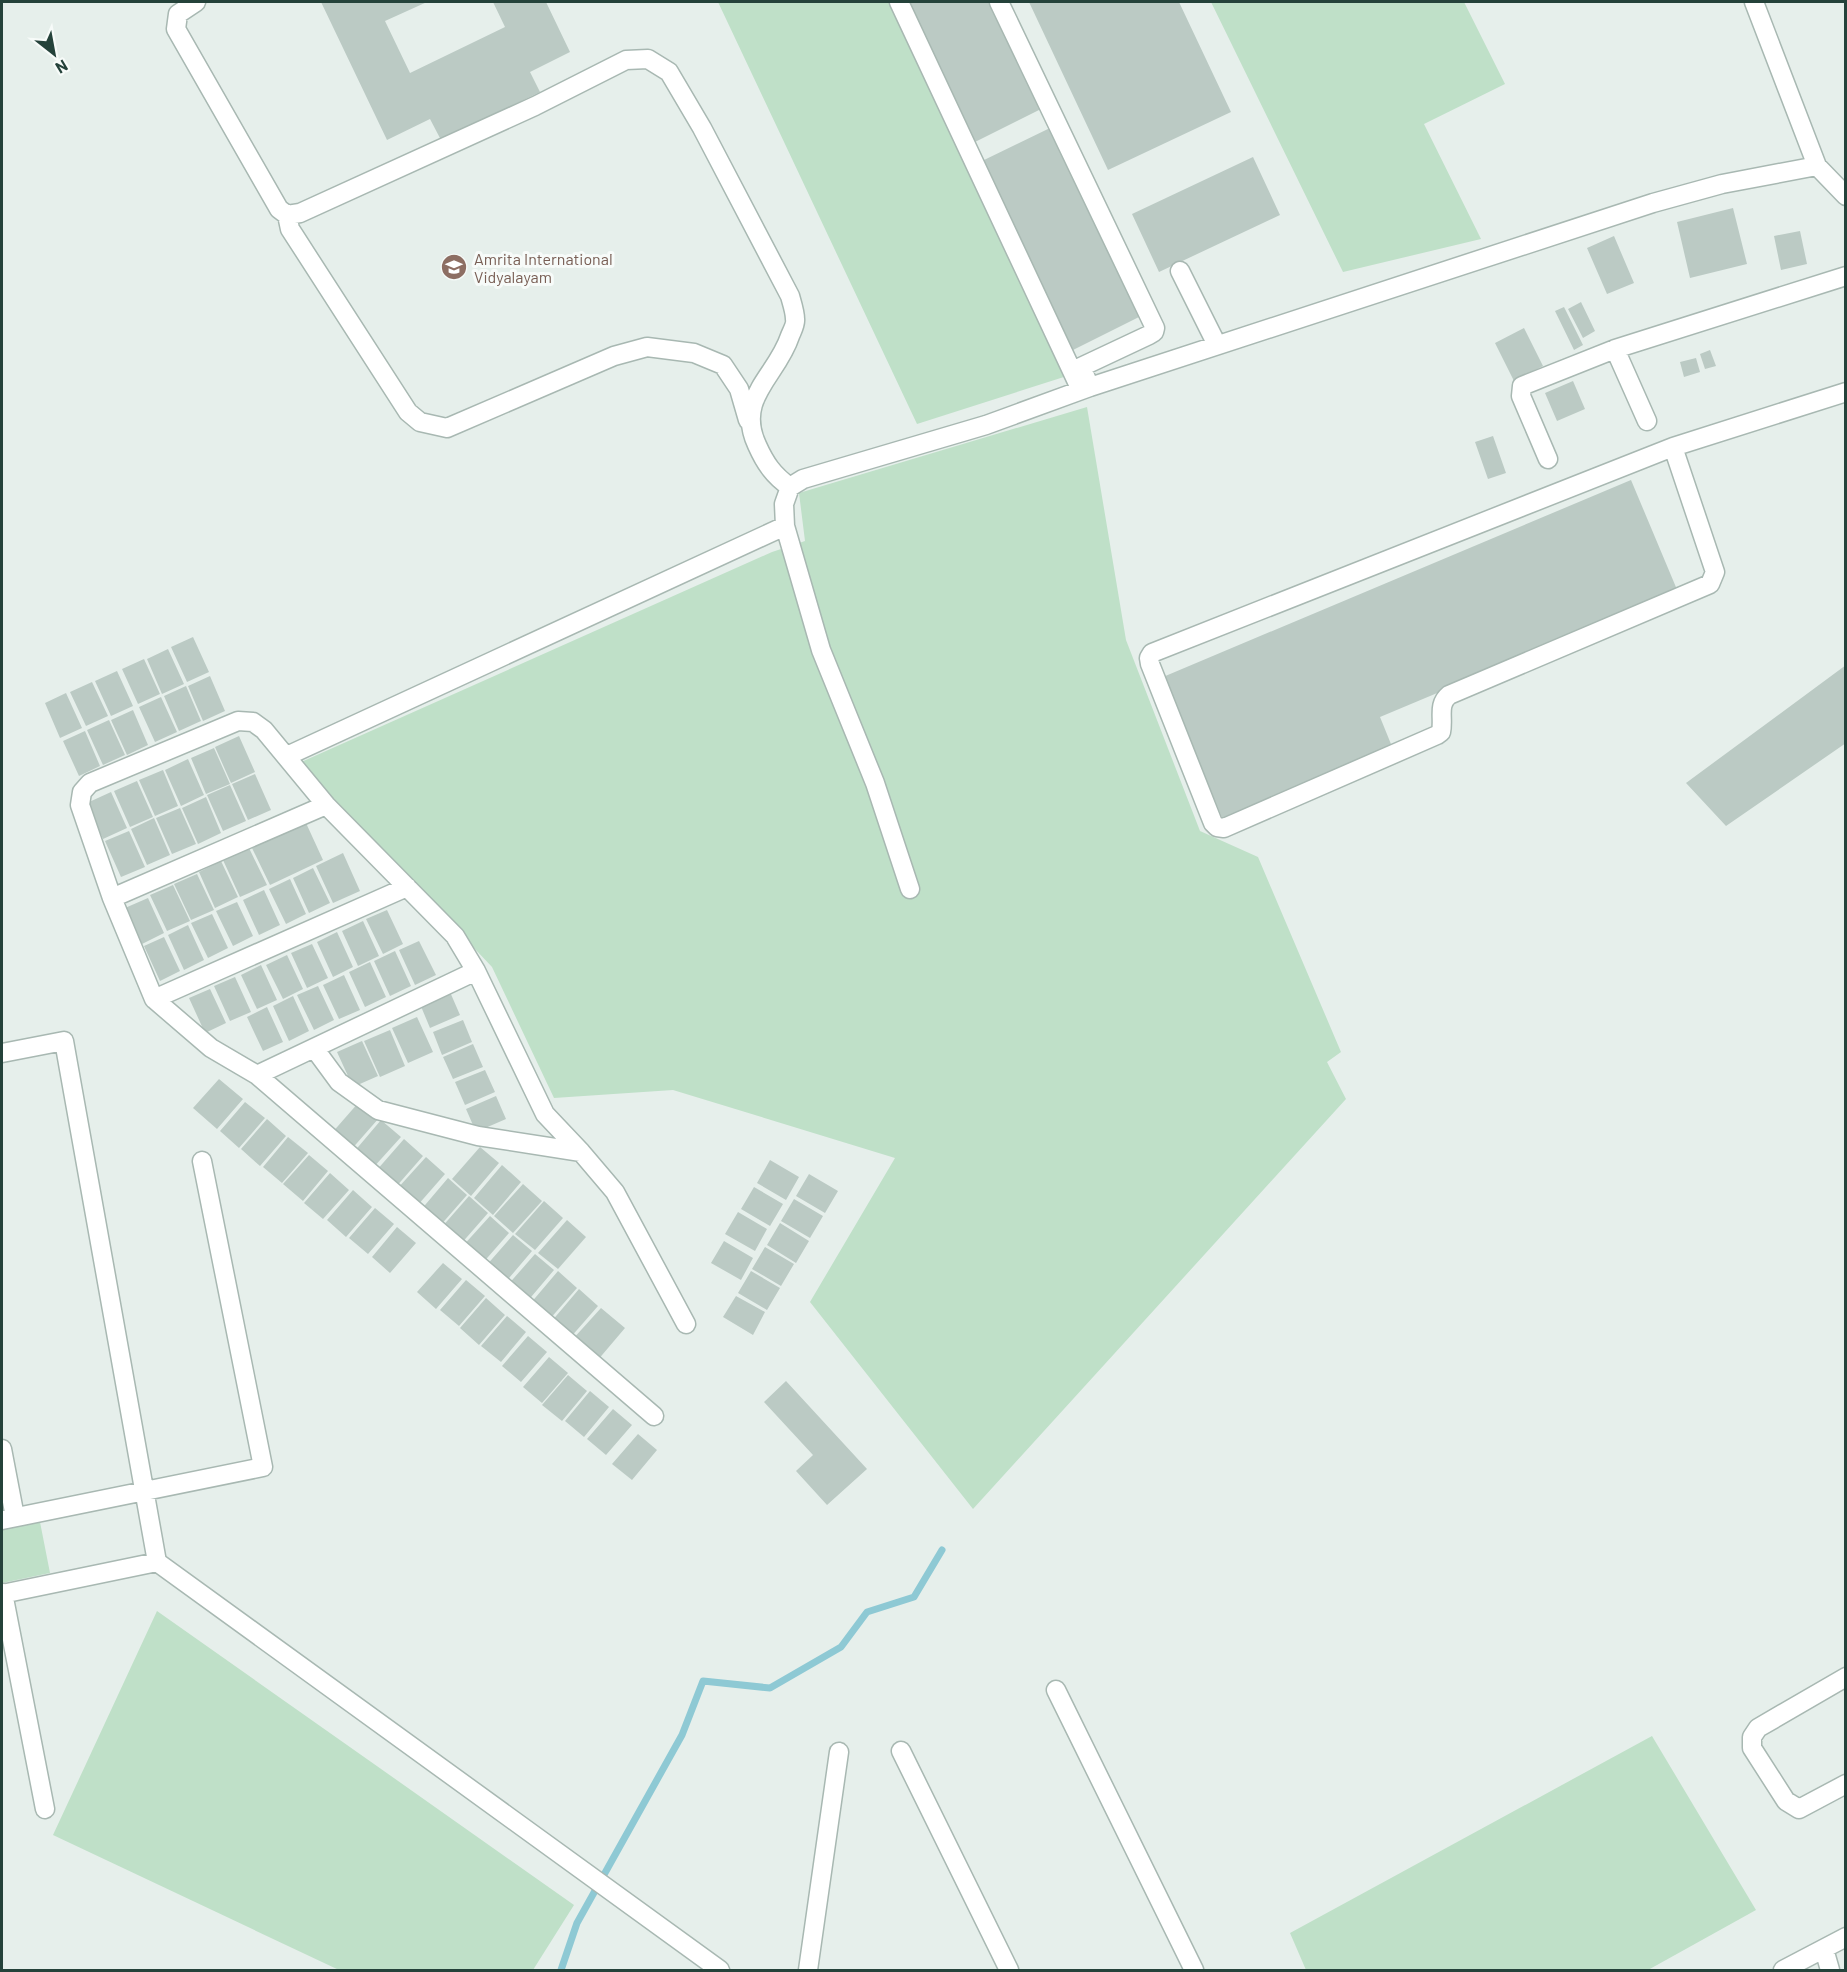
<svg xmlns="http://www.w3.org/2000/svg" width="1847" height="1972" viewBox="0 0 1847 1972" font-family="Barlow,sans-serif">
	<rect width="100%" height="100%" fill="#e6efeb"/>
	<!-- green -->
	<path fill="#bfe0c8" d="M 718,2 L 890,2 L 1067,376 L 917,424 Z
		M 1211,2 L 1464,2 L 1505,84 L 1424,124 L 1481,239 L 1343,272 Z
		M 1087,407 L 1126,640 L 1200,831 L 1258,857 L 1341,1052 L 1327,1062 L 1346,1099 L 973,1509 L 810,1302 L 895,1158 L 673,1090 L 554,1098 L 492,967 L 299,763 L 772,552 L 805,541 L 799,493 Z
		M 40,1522 L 50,1573 L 2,1583 L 2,1530 Z
		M 157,1611 L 574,1905 L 533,1970 L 339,1970 L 53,1835 Z
		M 1652,1736 L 1756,1910 L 1648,1970 L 1306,1970 L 1290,1933 Z"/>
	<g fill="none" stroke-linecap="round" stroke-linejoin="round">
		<!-- stream -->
		<path stroke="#8ec9d4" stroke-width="7" d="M 561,1970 L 577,1923 L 682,1735 L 703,1681 L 770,1688 L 841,1647 L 867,1612 L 914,1597 L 942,1550"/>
	</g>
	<!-- building -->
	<path fill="#bbcac4" d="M 321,2 L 427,2 L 385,21 L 410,73 L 505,27 L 493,2 L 546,2 L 570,52 L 530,72 L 540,92 L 441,140 L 430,119 L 387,140 Z
		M 906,2 L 992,2 L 1043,108 L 975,142 Z
		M 1029,2 L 1179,2 L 1231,112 L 1108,170 Z
		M 1050,128 L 1141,316 L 1073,350 L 982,161 Z
		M 1253,157 L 1280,215 L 1159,272 L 1132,214 Z
		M 1733,208 L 1747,264 L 1690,278 L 1677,222 Z
		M 1800,231 L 1807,264 L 1781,270 L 1774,236 Z
		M 1614,236 L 1634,283 L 1607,294 L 1587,248 Z
		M 1581,302 L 1595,331 L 1583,338 L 1568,309 Z
		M 1564,307 L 1583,345 L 1574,350 L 1555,311 Z
		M 1524,328 L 1543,366 L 1514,381 L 1495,343 Z
		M 1710,350 L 1716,366 L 1705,369 L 1700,354 Z
		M 1696,358 L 1700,372 L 1684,377 L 1680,362 Z
		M 1573,381 L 1585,409 L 1557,421 L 1545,393 Z
		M 1493,436 L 1506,473 L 1488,479 L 1475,442 Z
		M 1631,480 L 1678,592 L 1380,717 L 1393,749 L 1223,820 L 1163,677 Z
		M 193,637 L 209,672 L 187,682 L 171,647 Z
		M 168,649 L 184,684 L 162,694 L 147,659 Z
		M 144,659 L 160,694 L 138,704 L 122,669 Z
		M 1846,665 L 1846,743 L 1726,826 L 1686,783 Z
		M 117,671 L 133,706 L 111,716 L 95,681 Z
		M 210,676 L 225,711 L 203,721 L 188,686 Z
		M 92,682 L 108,716 L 86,726 L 70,692 Z
		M 186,686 L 201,721 L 179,731 L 164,696 Z
		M 66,693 L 82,728 L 60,738 L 45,703 Z
		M 161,697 L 177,732 L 155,742 L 139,707 Z
		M 133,710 L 148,745 L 127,755 L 111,720 Z
		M 109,720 L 125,755 L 103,765 L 87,730 Z
		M 85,731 L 100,766 L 79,776 L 63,741 Z
		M 239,736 L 255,772 L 231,783 L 215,747 Z
		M 214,748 L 230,784 L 206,794 L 191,758 Z
		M 188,759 L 204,795 L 181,806 L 165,770 Z
		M 163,770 L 178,806 L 155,816 L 139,780 Z
		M 255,774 L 271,810 L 248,820 L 232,784 Z
		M 137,781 L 153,817 L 130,827 L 114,791 Z
		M 230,785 L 246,821 L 223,831 L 207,795 Z
		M 111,792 L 127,828 L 103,839 L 87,803 Z
		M 206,797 L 221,833 L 198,844 L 182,808 Z
		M 180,808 L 196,844 L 172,854 L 156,818 Z
		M 154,818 L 170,855 L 147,865 L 131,829 Z
		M 306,823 L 323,860 L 270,885 L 252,848 Z
		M 129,831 L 145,867 L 121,877 L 105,841 Z
		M 249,848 L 267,885 L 240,897 L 223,860 Z
		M 343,853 L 360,891 L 333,903 L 316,866 Z
		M 221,861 L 238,897 L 215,908 L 199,872 Z
		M 313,868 L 330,903 L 309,913 L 293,878 Z
		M 197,874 L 214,910 L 191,920 L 174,884 Z
		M 290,879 L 306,914 L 286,924 L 269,889 Z
		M 173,885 L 190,921 L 167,931 L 150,895 Z
		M 264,890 L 280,925 L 259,935 L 243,900 Z
		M 148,898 L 164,933 L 142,944 L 125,908 Z
		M 237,902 L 253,936 L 233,946 L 216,911 Z
		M 387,910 L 403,944 L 383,954 L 366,919 Z
		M 212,914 L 228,948 L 208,958 L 191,923 Z
		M 363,921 L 379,956 L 358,966 L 342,931 Z
		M 188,925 L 204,960 L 184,970 L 168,935 Z
		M 337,932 L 353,967 L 333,977 L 317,942 Z
		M 164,937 L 180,971 L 160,981 L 144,946 Z
		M 419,941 L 436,975 L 415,985 L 399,950 Z
		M 312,944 L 328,978 L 307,988 L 291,953 Z
		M 395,951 L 411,986 L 390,996 L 374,961 Z
		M 287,955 L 303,989 L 283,999 L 266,965 Z
		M 370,962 L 386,997 L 365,1007 L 349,972 Z
		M 261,965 L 277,1000 L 257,1009 L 241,975 Z
		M 344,975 L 360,1010 L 339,1019 L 323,985 Z
		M 235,977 L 251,1012 L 230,1021 L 214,986 Z
		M 318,986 L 334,1020 L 314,1030 L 297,995 Z
		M 210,989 L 226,1023 L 205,1033 L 189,998 Z
		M 450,992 L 460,1015 L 430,1028 L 420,1004 Z
		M 293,996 L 309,1031 L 289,1041 L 273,1006 Z
		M 267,1007 L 283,1042 L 263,1051 L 247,1017 Z
		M 417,1017 L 433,1052 L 408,1063 L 392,1028 Z
		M 463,1020 L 472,1042 L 442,1055 L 433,1032 Z
		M 390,1030 L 405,1066 L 380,1077 L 364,1041 Z
		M 362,1041 L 378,1076 L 353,1087 L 337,1052 Z
		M 473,1044 L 483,1067 L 453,1079 L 443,1057 Z
		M 485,1070 L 495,1092 L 465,1105 L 455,1082 Z
		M 219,1079 L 243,1099 L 217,1129 L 193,1108 Z
		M 496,1096 L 506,1119 L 476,1132 L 466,1109 Z
		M 245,1102 L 265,1118 L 239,1148 L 220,1131 Z
		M 359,1102 L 379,1118 L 350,1151 L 331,1134 Z
		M 267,1119 L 286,1136 L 260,1166 L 241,1149 Z
		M 381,1120 L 401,1137 L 372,1169 L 353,1153 Z
		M 288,1137 L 308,1153 L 282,1183 L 263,1167 Z
		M 404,1139 L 423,1156 L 395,1188 L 376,1171 Z
		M 480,1147 L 499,1163 L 471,1196 L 452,1179 Z
		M 309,1155 L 328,1171 L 303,1201 L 283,1184 Z
		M 426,1157 L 445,1174 L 417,1206 L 397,1189 Z
		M 770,1160 L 799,1177 L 786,1200 L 757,1183 Z
		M 502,1165 L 521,1182 L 493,1215 L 474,1198 Z
		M 330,1173 L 349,1190 L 323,1219 L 304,1203 Z
		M 809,1174 L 838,1191 L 825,1213 L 796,1196 Z
		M 448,1178 L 467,1195 L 439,1227 L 420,1211 Z
		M 523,1184 L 542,1201 L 513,1233 L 494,1216 Z
		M 754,1187 L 783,1204 L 770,1226 L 741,1209 Z
		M 353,1190 L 372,1207 L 346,1237 L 327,1220 Z
		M 469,1196 L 488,1213 L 460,1245 L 441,1228 Z
		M 794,1199 L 823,1216 L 810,1238 L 781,1221 Z
		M 544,1201 L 563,1218 L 535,1250 L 515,1234 Z
		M 375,1208 L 394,1224 L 368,1254 L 349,1238 Z
		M 738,1212 L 767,1229 L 755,1251 L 725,1234 Z
		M 490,1216 L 509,1233 L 481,1265 L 461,1248 Z
		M 567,1220 L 586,1237 L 558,1269 L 538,1253 Z
		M 780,1223 L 809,1241 L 796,1263 L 767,1245 Z
		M 397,1227 L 416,1243 L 390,1273 L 372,1257 Z
		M 513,1235 L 532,1251 L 504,1284 L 485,1267 Z
		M 724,1241 L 753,1258 L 741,1280 L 711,1263 Z
		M 765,1247 L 794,1264 L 781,1286 L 752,1269 Z
		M 535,1254 L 554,1270 L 526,1303 L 507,1286 Z
		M 443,1263 L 462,1279 L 436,1309 L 417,1292 Z
		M 558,1271 L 577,1288 L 549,1320 L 530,1304 Z
		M 751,1271 L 780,1288 L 767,1310 L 738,1293 Z
		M 466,1280 L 485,1296 L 459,1326 L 440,1310 Z
		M 579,1289 L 598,1306 L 570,1338 L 551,1322 Z
		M 736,1296 L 765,1312 L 753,1335 L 723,1317 Z
		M 486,1298 L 505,1315 L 479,1345 L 460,1328 Z
		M 601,1308 L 625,1328 L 597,1361 L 572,1340 Z
		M 507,1316 L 526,1332 L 501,1362 L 481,1346 Z
		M 528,1336 L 547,1352 L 521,1382 L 502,1366 Z
		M 549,1357 L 568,1373 L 542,1403 L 523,1387 Z
		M 568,1375 L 587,1391 L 562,1421 L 542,1405 Z
		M 786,1381 L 867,1469 L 827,1505 L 796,1471 L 813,1455 L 764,1402 Z
		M 590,1391 L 609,1407 L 584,1437 L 565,1421 Z
		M 613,1409 L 632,1425 L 606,1455 L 587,1439 Z
		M 638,1434 L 657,1450 L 632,1480 L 612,1464 Z"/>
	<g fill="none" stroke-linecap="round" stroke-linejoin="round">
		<!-- minor casing -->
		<g stroke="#a8b8b2" stroke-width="21">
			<path id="minor" d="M 196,2 L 178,14 L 176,29 L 279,209 L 287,215 L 300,213 L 535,106 L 626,60 L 648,59 L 669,72 L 702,128 L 790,296 C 792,303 795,312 795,319 C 796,324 792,331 790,336 C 777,376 735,398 757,445 C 765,463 773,475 790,487
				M 899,2 L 1079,386
				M 999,2 L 1155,328 L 1154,332 L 1149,335 L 1081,367 L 1090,387
				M 1754,2 L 1817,166 L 1846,196
				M 287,215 L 290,229 L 408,412 L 420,422 L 447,428 L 614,356 L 647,347 L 694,353 L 723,365 L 739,389 L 748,420
				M 1180,271 L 1217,345
				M 1615,349 L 1647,421
				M 1673,447 L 1715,572 L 1710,584 L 1449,695 C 1437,705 1444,718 1441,732 L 1437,735 L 1224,828 L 1217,827 L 1213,823 L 1150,664 L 1149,658 L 1152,653 L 1673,447 L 1846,392
				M 1548,459 L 1521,396 L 1522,386 L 1615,349 L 1846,276
				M 287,756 L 785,526
				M 910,889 L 875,783 L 821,650 L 785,526 L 784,504 L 790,487 L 803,479 L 986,425 L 1090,387 L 1653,203 L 1722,184 L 1817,166
				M 112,898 L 326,805
				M 154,999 L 407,887
				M 314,1048 L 339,1082 L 378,1110 L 478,1136 L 581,1152
				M 2,1053 L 64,1041 L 157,1562 L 720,1970
				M 257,1075 L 476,971
				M 654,1416 L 257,1075 L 211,1048 L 154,999 L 112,898 L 80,805 L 82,792 L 90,783 L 238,721 L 253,722 L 264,730 L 326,805 L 455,936 L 476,971 L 545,1114 L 581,1152 L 615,1192 L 686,1324
				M 2,1449 L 15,1517
				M 2,1520 L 263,1467 L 202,1161
				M 3,1593 L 45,1809
				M 2,1594 L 157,1562
				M 1846,1677 L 1758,1728 L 1752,1737 L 1752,1748 L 1786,1801 L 1799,1809 L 1846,1784
				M 1056,1690 L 1194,1970
				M 901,1751 L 1009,1970
				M 1824,1949 L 1830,1970
				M 808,1970 L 839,1752
				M 1783,1970 L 1846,1937"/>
		</g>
		<!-- minor -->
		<use href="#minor" stroke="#fff" stroke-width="18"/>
	</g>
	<!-- icons -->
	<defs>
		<g id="school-disc" transform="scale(1.35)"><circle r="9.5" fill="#8d6e63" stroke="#f7fbf9"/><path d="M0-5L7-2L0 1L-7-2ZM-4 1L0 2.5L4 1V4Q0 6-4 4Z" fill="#fff"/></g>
	</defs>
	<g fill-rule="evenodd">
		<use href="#school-disc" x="454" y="267"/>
	</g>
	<g text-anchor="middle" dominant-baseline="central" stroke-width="6" stroke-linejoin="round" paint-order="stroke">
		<!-- education labels -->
		<g font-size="16" fill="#785e54" stroke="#f7fbf9" text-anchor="start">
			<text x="474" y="258">Amrita International<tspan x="474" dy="18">Vidyalayam</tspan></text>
		</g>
	</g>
	<!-- border -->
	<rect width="1847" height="1972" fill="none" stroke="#24423a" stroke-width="6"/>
	<!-- north arrow -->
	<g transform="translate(54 54) rotate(149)" stroke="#f7fbf9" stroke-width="4.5" paint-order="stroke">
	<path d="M0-4.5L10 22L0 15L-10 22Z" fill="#24423a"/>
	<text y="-9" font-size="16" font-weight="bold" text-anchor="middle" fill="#24423a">N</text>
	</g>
</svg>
